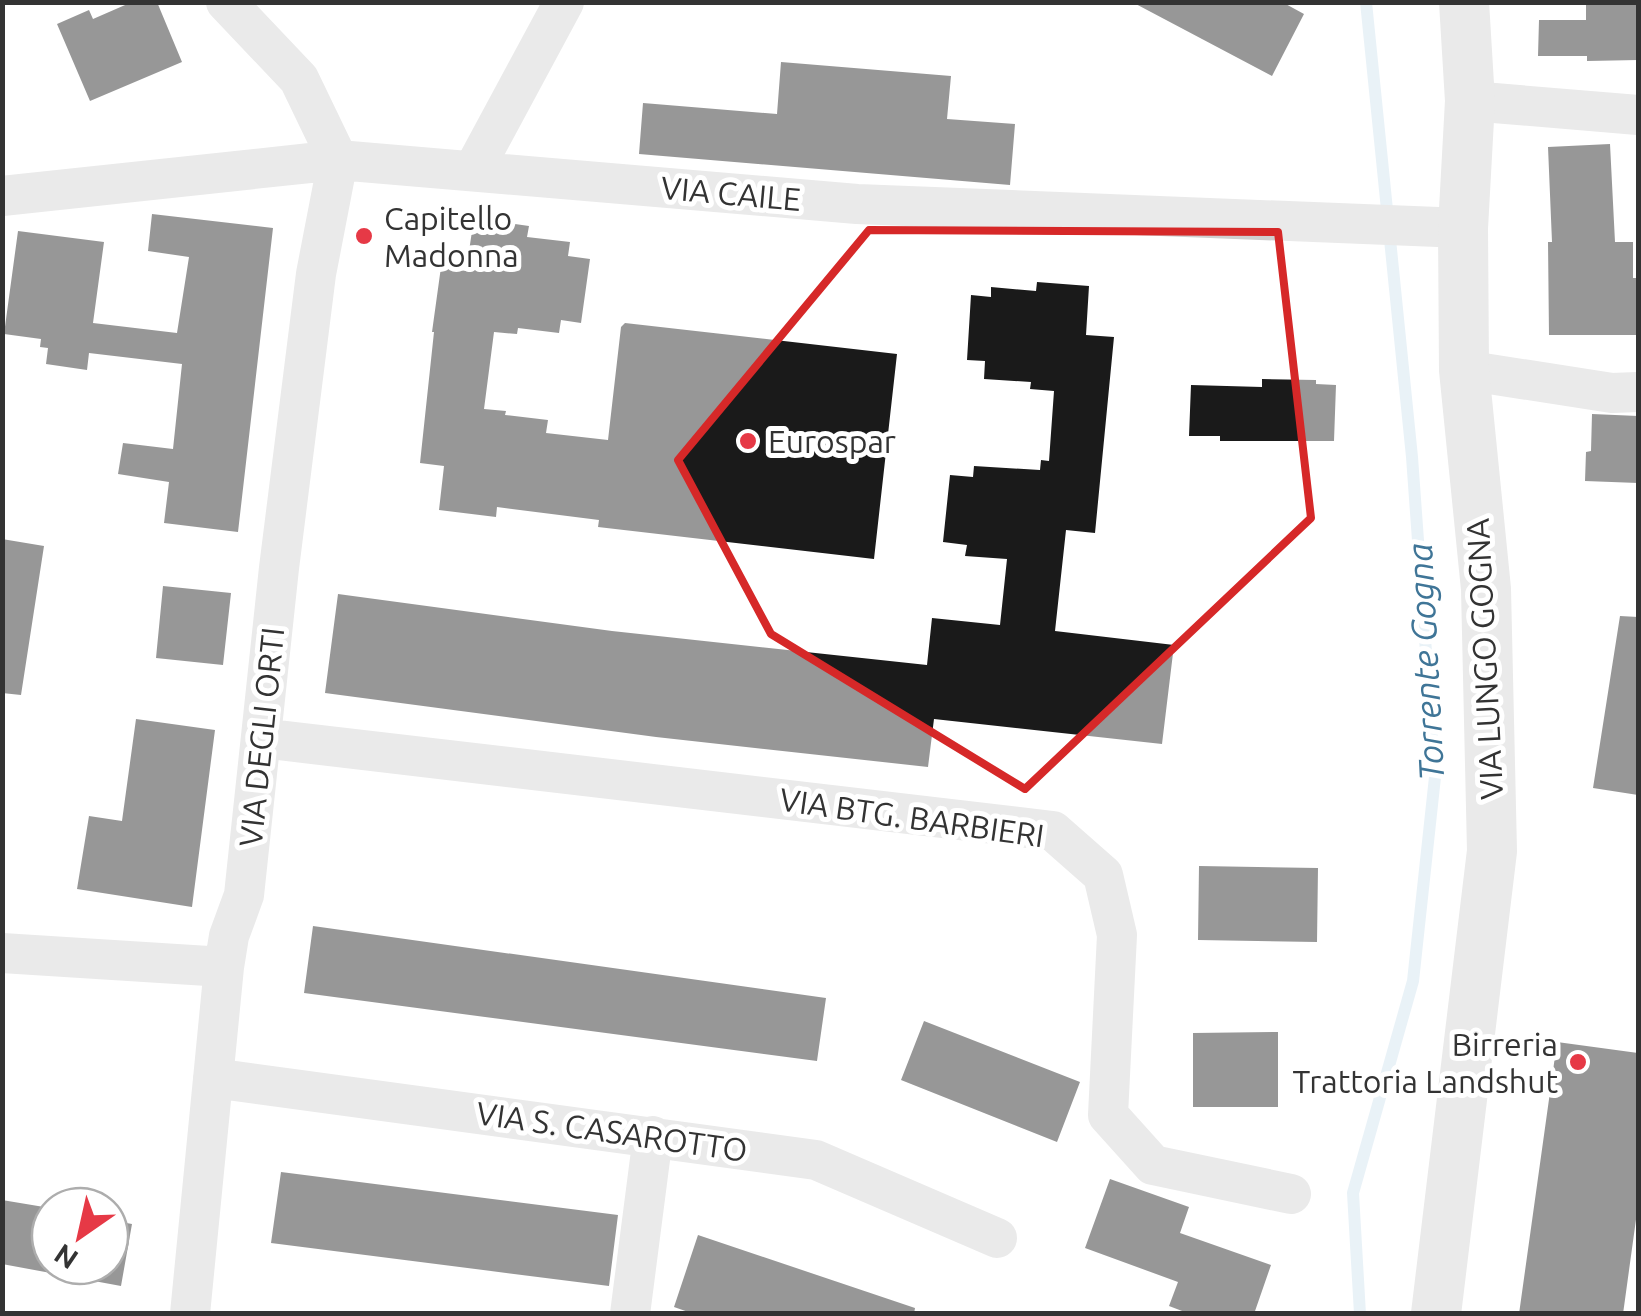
<svg xmlns="http://www.w3.org/2000/svg" width="1641" height="1316" viewBox="0 0 1641 1316" font-family="Ubuntu,sans-serif">
	<rect width="100%" height="100%" fill="#fff"/>
	<g fill="none" stroke-linecap="round" stroke-linejoin="round">
		<!-- stream -->
		<path stroke="#cfe2ee" stroke-width="12" d="M 1360,1314 L 1353,1193 L 1413,981 L 1435,777 L 1412,457 L 1366,2"/>
	</g>
	<!-- building -->
	<path fill="#1a1a1a" d="M 132,2 L 157,2 L 182,62 L 90,101 L 57,24 L 89,10 L 93,19 Z
		M 1132,2 L 1282,2 L 1304,14 L 1272,76 Z
		M 1586,2 L 1638,2 L 1638,60 L 1587,61 L 1587,56 L 1538,56 L 1539,20 L 1586,20 Z
		M 781,62 L 951,76 L 947,119 L 1015,124 L 1010,185 L 639,154 L 643,103 L 777,114 Z
		M 1610,144 L 1615,242 L 1633,242 L 1633,278 L 1638,278 L 1638,335 L 1549,335 L 1548,242 L 1552,242 L 1548,147 Z
		M 152,214 L 273,228 L 238,532 L 164,523 L 169,482 L 118,474 L 123,443 L 173,449 L 182,364 L 89,353 L 87,370 L 46,364 L 48,348 L 40,347 L 41,339 L 4,334 L 18,231 L 104,242 L 93,323 L 177,333 L 189,257 L 148,251 Z
		M 474,218 L 529,226 L 527,237 L 570,242 L 568,256 L 590,259 L 581,323 L 561,320 L 559,333 L 518,328 L 517,334 L 494,332 L 484,409 L 506,411 L 505,415 L 548,420 L 546,433 L 608,440 L 621,327 L 625,323 L 897,354 L 874,559 L 598,527 L 599,520 L 497,507 L 496,517 L 439,510 L 444,466 L 420,463 L 434,332 L 432,332 L 441,267 L 466,271 Z
		M 1037,282 L 1089,286 L 1086,335 L 1114,337 L 1095,533 L 1066,530 L 1055,631 L 1174,645 L 1162,744 L 934,719 L 928,767 L 656,737 L 325,693 L 338,594 L 612,631 L 927,665 L 932,618 L 1000,625 L 1007,559 L 965,556 L 967,545 L 943,542 L 950,475 L 973,477 L 974,466 L 1040,470 L 1041,460 L 1049,461 L 1054,391 L 1030,389 L 1031,382 L 984,379 L 985,361 L 967,360 L 971,295 L 991,297 L 991,287 L 1036,291 Z
		M 1262,379 L 1316,380 L 1316,384 L 1336,385 L 1334,441 L 1220,441 L 1220,436 L 1189,436 L 1191,385 L 1262,387 Z
		M 1592,414 L 1638,416 L 1638,483 L 1585,481 L 1586,452 L 1591,451 Z
		M 2,539 L 44,546 L 21,695 L 2,693 Z
		M 163,586 L 231,593 L 223,665 L 156,658 Z
		M 1620,616 L 1638,617 L 1638,795 L 1593,788 Z
		M 136,719 L 215,730 L 192,907 L 77,889 L 89,816 L 122,821 Z
		M 1199,866 L 1318,868 L 1317,942 L 1198,940 Z
		M 313,926 L 826,998 L 817,1061 L 304,993 Z
		M 924,1021 L 1080,1082 L 1057,1142 L 901,1080 Z
		M 1278,1032 L 1278,1107 L 1193,1107 L 1193,1033 Z
		M 1557,1042 L 1638,1053 L 1638,1205 L 1623,1314 L 1519,1314 Z
		M 281,1172 L 618,1215 L 609,1286 L 271,1243 Z
		M 1110,1179 L 1189,1207 L 1180,1233 L 1271,1265 L 1254,1314 L 1190,1314 L 1169,1306 L 1178,1282 L 1085,1248 Z
		M 2,1200 L 50,1208 L 50,1266 L 110,1266 L 110,1220 L 132,1224 L 121,1286 L 2,1264 Z
		M 698,1235 L 915,1308 L 914,1314 L 694,1314 L 674,1307 Z"/>
	<g fill="none" stroke-linecap="round" stroke-linejoin="round">
		<!-- minor -->
		<path stroke="#d0d0d0" stroke-width="40" d="M 1470,101 L 1638,115
			M 473,171 L 564,2
			M 2,196 L 338,160 L 857,204 L 1463,228
			M 1464,370 L 1612,393 L 1638,392
			M 261,738 L 1053,831 L 1103,875 L 1117,935 L 1108,1115 L 1153,1165 L 1291,1194
			M 2,953 L 224,967
			M 213,1078 L 816,1160 L 997,1238
			M 190,1314 L 224,967 L 229,936 L 244,895 L 279,568 L 316,274 L 338,160 L 299,79 L 226,2
			M 630,1314 L 653,1136"/>
		<!-- tertiary -->
		<path stroke="#d0d0d0" stroke-width="50" d="M 1436,1314 L 1492,851 L 1486,589 L 1464,370 L 1463,228 L 1470,101 L 1464,2"/>
	</g>
	<!-- marked area -->
	<path d="M0 0H1641V1316H0ZM 869,230 L 1278,232 L 1311,518 L 1025,789 L 771,634 L 678,460 Z" fill="#fff" fill-opacity=".55" fill-rule="evenodd"/>
	<path fill="none" stroke="#d62828" stroke-width="8" stroke-linejoin="round" d="M 869,230 L 1278,232 L 1311,518 L 1025,789 L 771,634 L 678,460 Z"/>
	<!-- markers -->
	<g fill="#e63946" stroke="#fff" stroke-width="4">
		<circle cx="364" cy="236" r="10"/>
		<circle cx="748" cy="441" r="10"/>
		<circle cx="1578" cy="1062" r="10"/>
	</g>
	<g text-anchor="middle" dominant-baseline="central" stroke-width="10" stroke-linejoin="round" paint-order="stroke">
		<!-- street labels -->
		<g font-size="32" fill="#333" stroke="#fff">
			<text transform="translate(731 193) rotate(5)">VIA CAILE</text>
			<text transform="translate(1484 659) rotate(-93)">VIA LUNGO GOGNA</text>
			<text transform="translate(261 737) rotate(-84)">VIA DEGLI ORTI</text>
			<text transform="translate(912 817) rotate(8)">VIA BTG. BARBIERI</text>
			<text transform="translate(612 1131) rotate(8)">VIA S. CASAROTTO</text>
		</g>
		<!-- poi labels -->
		<g font-size="32" fill="#333" stroke="#fff" text-anchor="start">
			<text x="384" y="218">Capitello<tspan x="384" dy="37">Madonna</tspan></text>
			<text x="768" y="441">Eurospar</text>
			<text x="1558" y="1044" text-anchor="end">Birreria<tspan x="1558" dy="37">Trattoria Landshut</tspan></text>
		</g>
		<!-- water labels -->
		<g font-size="35" font-style="italic" fill="#3f7597" stroke="#fff">
			<text transform="translate(1425 662) rotate(-93)">Torrente Gogna</text>
		</g>
	</g>
	<!-- border -->
	<rect width="1641" height="1316" fill="none" stroke="#333333" stroke-width="10"/>
	<!-- north arrow -->
	<g transform="translate(80 1236) rotate(214)"><circle r="48" fill="#ffffff" stroke="#adadad" stroke-width="2.5"/>
	<path d="M0-8L18 38L0 25L-18 38Z" fill="#e63946"/>
	<text y="-15" font-size="28" font-weight="bold" text-anchor="middle" fill="#333333">N</text>
	</g>
</svg>
